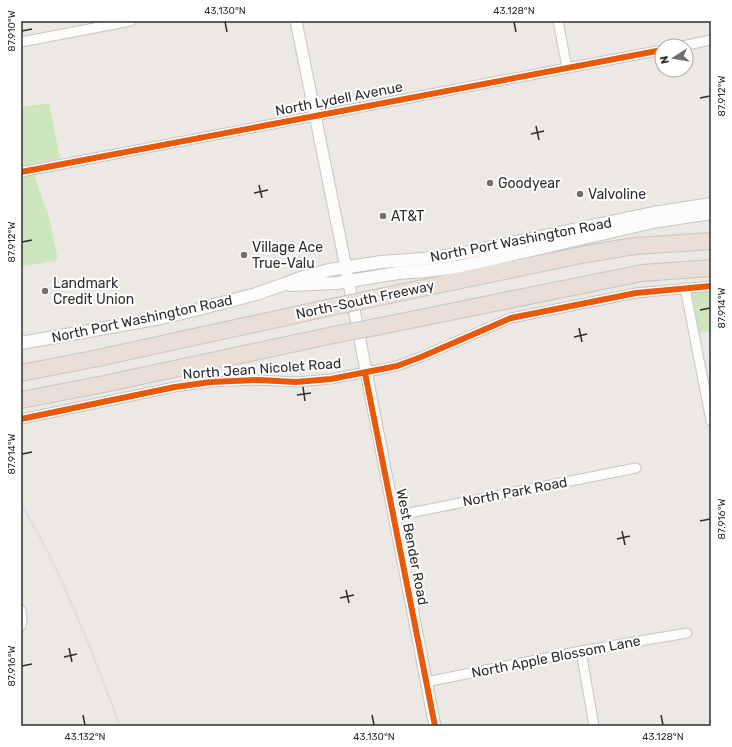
<svg xmlns="http://www.w3.org/2000/svg" width="732" height="747" viewBox="0 0 732 747" font-family="Rubik,sans-serif">
	<rect width="100%" height="100%" fill="#ece8e4"/>
	<!-- green -->
	<path fill="#cee6be" d="M 49,103 L 60,158 L 32,164 L 35,178 L 49,217 L 58,260 L 21,267 L 21,107 Z
		M 711,291 L 711,331 L 696,334 L 691,296 L 693,293 Z"/>
	<g fill="none" stroke-linecap="round" stroke-linejoin="round">
		<!-- minor casing -->
		<g stroke="#c5c4c5" stroke-width="11">
			<path id="minor" d="M 558,21 L 567,68
				M 21,42 L 131,21
				M 682,46 L 711,40
				M 21,172 L 662,50
				M 685,288 L 711,421
				M 21,419 L 175,387 L 211,382 L 258,380 L 296,382 L 331,379 L 397,366 L 421,357 L 511,318 L 636,293 L 711,286
				M 394,516 L 636,468
				M 21,610 L 22,619 L 21,626
				M 581,651 L 594,726
				M 426,682 L 581,651 L 687,633"/>
		</g>
		<!-- tertiary casing -->
		<g stroke="#c5c4c5" stroke-width="13">
			<path id="tertiary" d="M 296,21 L 346,268 L 435,726"/>
		</g>
		<!-- secondary casing -->
		<g stroke="#c5c4c5" stroke-width="14">
			<path id="secondary" d="M 291,285 L 337,283 L 398,273 L 426,271 L 458,267 L 653,222 L 711,213
				M 21,343 L 161,318 L 195,310 L 256,294 L 285,284 L 297,279 L 329,270 L 381,262 L 423,259 L 454,255 L 653,213 L 711,204"/>
		</g>
		<!-- motorway casing -->
		<g stroke="#c6c5c4" stroke-width="18">
			<path id="motorway" d="M 370,299 L 586,254 L 635,246 L 711,241
				M 376,327 L 642,273 L 711,268
				M 21,373 L 98,358 L 332,307
				M 21,400 L 104,384 L 338,334"/>
		</g>
		<!-- minor -->
		<use href="#minor" stroke="#fcfcfb" stroke-width="9"/>
		<!-- tertiary -->
		<use href="#tertiary" stroke="#fcfcfb" stroke-width="11"/>
		<!-- secondary -->
		<use href="#secondary" stroke="#fcfcfb" stroke-width="12"/>
		<!-- motorway -->
		<use href="#motorway" stroke="#eadfd6" stroke-width="16"/>
		<!-- rail -->
		<path stroke="#dfdfe1" stroke-width="2.5" d="M 21,502 C 32,524 45,545 55,567 C 80,619 100,672 120,726"/>
		<!-- motorway-bridge casing -->
		<g stroke="#c6c5c4" stroke-width="18" stroke-linecap="butt">
			<path id="motorway-bridge" d="M 332,307 L 370,299
				M 338,334 L 376,327"/>
		</g>
		<!-- motorway-bridge -->
		<use href="#motorway-bridge" stroke="#eadfd6" stroke-width="16"/>
		<!-- cycleway casing -->
		<g stroke="#fff" stroke-width="8">
			<path id="cycleway" d="M 21,172 L 662,50
				M 365,373 L 435,726
				M 21,419 L 175,387 L 211,382 L 258,380 L 296,382 L 331,379 L 397,366 L 421,357 L 511,318 L 636,293 L 711,286"/>
		</g>
		<!-- cycleway -->
		<use href="#cycleway" stroke="#e8590c" stroke-width="6"/>
	</g>
	<!-- ticks -->
	<path fill="none" stroke="#2e2e2e" stroke-width="1.5" d="M 225,22 L 227,32M 514,22 L 516,32M 22,31 L 32,29M 700,98 L 710,96M 536,126 L 539,140M 531,134 L 544,131M 259,185 L 262,198M 254,193 L 268,190M 22,242 L 32,240M 700,310 L 710,308M 579,328 L 582,342M 574,337 L 587,334M 303,387 L 305,401M 297,395 L 311,393M 22,454 L 32,452M 700,521 L 710,519M 622,531 L 625,545M 617,539 L 630,536M 346,590 L 349,603M 340,598 L 354,595M 69,648 L 72,662M 64,657 L 77,654M 22,666 L 32,664M 83,715 L 85,725M 372,715 L 374,725M 661,715 L 663,725"/>
	<!-- markers -->
	<g fill="#706f6e" stroke="#fff" stroke-width="1.5">
		<circle cx="490" cy="183" r="4"/>
		<circle cx="580" cy="194" r="4"/>
		<circle cx="383" cy="216" r="4"/>
		<circle cx="244" cy="255" r="4"/>
		<circle cx="45" cy="291" r="4"/>
	</g>
	<g text-anchor="middle" dominant-baseline="central" stroke-width="4" stroke-linejoin="round" paint-order="stroke">
		<!-- street labels -->
		<g font-size="14" fill="#2e2e2e" stroke="#fff">
			<text transform="translate(339 99) rotate(-11)">North Lydell Avenue</text>
			<text transform="translate(521 240) rotate(-11)">North Port Washington Road</text>
			<text transform="translate(365 300) rotate(-12)">North-South Freeway</text>
			<text transform="translate(142 319) rotate(-12)">North Port Washington Road</text>
			<text transform="translate(262 369) rotate(-4)">North Jean Nicolet Road</text>
			<text transform="translate(515 492) rotate(-11)">North Park Road</text>
			<text transform="translate(412 547) rotate(79)">West Bender Road</text>
			<text transform="translate(556 657) rotate(-11)">North Apple Blossom Lane</text>
		</g>
		<!-- poi labels -->
		<g font-size="14" fill="#2e2e2e" stroke="#fff" text-anchor="start">
			<text x="498" y="183">Goodyear</text>
			<text x="588" y="194">Valvoline</text>
			<text x="391" y="216">AT&amp;T</text>
			<text x="252" y="247">Village Ace<tspan x="252" dy="16">True-Valu</tspan></text>
			<text x="53" y="283">Landmark<tspan x="53" dy="16">Credit Union</tspan></text>
		</g>
	</g>
	<!-- border -->
	<rect width="732" height="747" fill="none" stroke="#ffffff" stroke-width="44"/>
	<!-- north arrow -->
	<g transform="translate(674 58) rotate(258)"><circle r="19" fill="#ffffff" stroke="#ababab"/>
	<path d="M0-3L7 15L0 10L-7 15Z" fill="#706f6e"/>
	<text y="-6" font-size="11" font-weight="bold" text-anchor="middle" fill="#2e2e2e">N</text>
	</g>
	<rect x="22" y="22" width="688" height="703" fill="none" stroke="#2e2e2e" stroke-width="1.5"/>
	<g font-size="10" text-anchor="middle" fill="#2e2e2e">
		<text x="225" y="14">43.130°N</text>
		<text x="514" y="14">43.128°N</text>
		<text transform="translate(11 31) rotate(-90)" y="4">87.910°W</text>
		<text transform="translate(721 96) rotate(-90)" y="4">87.912°W</text>
		<text transform="translate(11 242) rotate(-90)" y="4">87.912°W</text>
		<text transform="translate(721 308) rotate(-90)" y="4">87.914°W</text>
		<text transform="translate(11 454) rotate(-90)" y="4">87.914°W</text>
		<text transform="translate(721 519) rotate(-90)" y="4">87.916°W</text>
		<text transform="translate(11 666) rotate(-90)" y="4">87.916°W</text>
		<text x="85" y="740">43.132°N</text>
		<text x="374" y="740">43.130°N</text>
		<text x="663" y="740">43.128°N</text>
	</g>
</svg>
